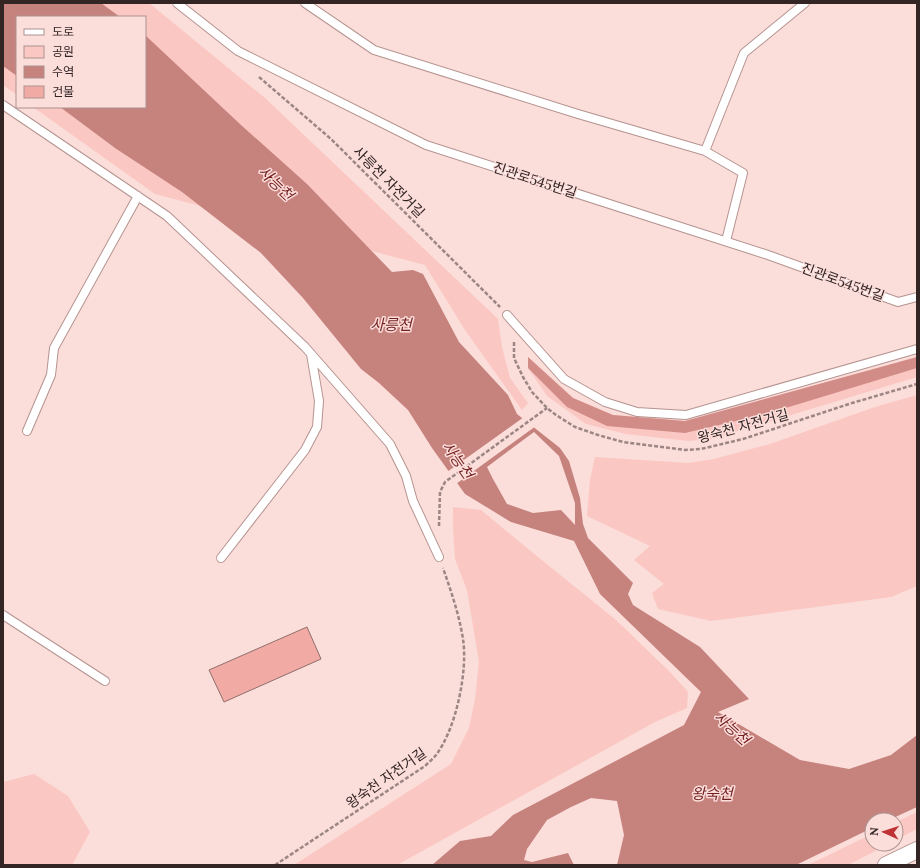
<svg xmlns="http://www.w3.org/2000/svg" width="920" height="868" viewBox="0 0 920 868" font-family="Lora,'Noto Sans KR',serif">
	<rect width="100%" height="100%" fill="#fbddda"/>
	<!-- green -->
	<path fill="#fbc7c2" d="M 3,3 L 149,3 L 265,98 L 498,319 L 502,347 L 510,378 L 528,403 L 522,410 L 465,330 L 425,265 L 155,194 L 33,107 L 145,107 L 145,17 L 17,17 L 17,95 L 3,85 Z
		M 528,357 L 573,398 L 613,415 L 685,421 L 917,357 L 917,377 L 711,439 L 689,441 L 626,434 L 586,424 L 547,396 L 528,368 Z
		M 917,395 L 917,586 L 891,597 L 711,621 L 658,609 L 652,593 L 664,584 L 634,560 L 650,546 L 587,516 L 590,480 L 595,457 L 688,463 L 714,459 L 770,444 L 875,407 Z
		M 453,507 L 481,510 L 538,557 L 616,620 L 671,673 L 688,692 L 687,708 L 655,722 L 397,865 L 294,865 L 451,764 L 469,728 L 475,699 L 479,662 L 467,590 L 455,559 L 453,528 Z
		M 34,774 L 68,796 L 90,832 L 72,865 L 3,865 L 3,782 Z
		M 917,812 L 917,829 L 896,840 L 896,822 Z
		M 872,834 L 872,844 L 889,844 L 848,865 L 808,865 Z"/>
	<!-- forest -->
	<path fill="#d28c87" d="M 528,357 L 573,398 L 613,415 L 685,421 L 917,357 L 917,368 L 766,414 L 685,433 L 607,426 L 567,407 L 528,368 Z"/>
	<!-- water -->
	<path fill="#c6827d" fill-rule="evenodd" d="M 3,3 L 101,3 L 120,17 L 17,17 L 17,76 L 3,66 Z
		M 145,35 L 241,125 L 307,184 L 392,272 L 413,270 L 423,274 L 459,342 L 508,395 L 517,414 L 560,448 L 569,461 L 580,498 L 583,524 L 588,538 L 633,583 L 628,594 L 633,605 L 700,647 L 749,699 L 718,712 L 800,760 L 849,769 L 891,755 L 917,735 L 917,807 L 889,820 L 872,820 L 872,828 L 796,865 L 617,865 L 624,835 L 617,801 L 591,798 L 571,807 L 547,820 L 527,849 L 524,860 L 532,862 L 568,853 L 574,865 L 432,865 L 460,841 L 491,836 L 513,815 L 684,725 L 701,692 L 600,594 L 574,541 L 511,522 L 465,494 L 432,448 L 408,410 L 379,383 L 361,369 L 303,298 L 261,253 L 182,192 L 115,148 L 60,107 L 145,107 ZM 534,432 L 559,456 L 575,503 L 575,525 L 561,510 L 533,513 L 507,504 L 493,479 L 487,467 Z"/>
	<!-- pier -->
	<path fill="#fbddda" d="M 524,417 L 536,426 L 456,484 L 447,472 Z"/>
	<!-- building -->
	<path fill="#f2aaa4" stroke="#8e6e6b" d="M 307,627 L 321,659 L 224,702 L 209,670 Z"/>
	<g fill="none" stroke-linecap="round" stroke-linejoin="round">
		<!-- service casing -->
		<g stroke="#b59390" stroke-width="10">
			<path id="service" d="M 177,3 L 238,51 L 426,145 L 768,255 L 898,302 L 917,297
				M 305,3 L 374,50 L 578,114 L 705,151 L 743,173 L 726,241
				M 3,105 L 167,216 L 305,347 L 390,444 L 406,476 L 413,501 L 439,557
				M 705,151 L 744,53 L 805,3
				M 507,315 L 564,379 L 605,402 L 637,412 L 686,415 L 917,349
				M 27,431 L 51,375 L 54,348 L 138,196
				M 221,558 L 305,450 L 317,427 L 319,401 L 311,354
				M 3,615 L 105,681"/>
		</g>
		<!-- minor casing -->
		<g stroke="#b59390" stroke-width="18">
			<path id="minor" d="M 886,865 L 917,850"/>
		</g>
		<!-- path -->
		<path stroke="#9c8684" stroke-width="2.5" stroke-dasharray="4 2" stroke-linecap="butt" d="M 259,77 L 331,139 L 500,307
			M 514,342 L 514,358 L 523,377 L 532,392 L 547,408 L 556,415 L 575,427 L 598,435 L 623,442 L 685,450 L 701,449 L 743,439 L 852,403 L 917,384
			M 439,526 L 440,492 L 445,482 L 547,408
			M 275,865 L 425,766 C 429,762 433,759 436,755 C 456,729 468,671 463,639 C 459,614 451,591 443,568"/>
		<!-- service -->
		<use href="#service" stroke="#fff" stroke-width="8"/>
		<!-- minor -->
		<use href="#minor" stroke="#fff" stroke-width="16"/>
	</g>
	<g text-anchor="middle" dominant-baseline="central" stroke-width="3" stroke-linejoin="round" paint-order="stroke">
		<!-- street labels -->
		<g font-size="14" fill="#322524" stroke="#fbddda">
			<text transform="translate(535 180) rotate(18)">진관로545번길</text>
			<text transform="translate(389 182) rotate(45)">사릉천 자전거길</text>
			<text transform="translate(843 282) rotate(20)">진관로545번길</text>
			<text transform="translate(743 426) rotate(-15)">왕숙천 자전거길</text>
			<text transform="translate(386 778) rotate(-35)">왕숙천 자전거길</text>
		</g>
		<!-- water labels -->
		<g font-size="15" font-style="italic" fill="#721f20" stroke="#fbddda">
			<text transform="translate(276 183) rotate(44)">사능천</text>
			<text x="391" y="324">사릉천</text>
			<text transform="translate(458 460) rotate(55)">사능천</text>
			<text transform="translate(732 728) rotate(42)">사능천</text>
			<text x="712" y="793">왕숙천</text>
		</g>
	</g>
	<!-- border -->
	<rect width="920" height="868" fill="none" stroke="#322524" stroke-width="8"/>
	<!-- legend -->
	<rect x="16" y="16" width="130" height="92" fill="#fbddda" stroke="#ab9391"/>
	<rect x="24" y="29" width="20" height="6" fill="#ffffff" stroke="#ab9391"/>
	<text x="52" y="36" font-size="12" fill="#322524">도로</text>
	<rect x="24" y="46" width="20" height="12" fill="#fbc7c2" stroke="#ab9391"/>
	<text x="52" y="56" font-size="12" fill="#322524">공원</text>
	<rect x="24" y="66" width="20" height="12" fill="#c6827d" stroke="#ab9391"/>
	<text x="52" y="76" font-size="12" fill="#322524">수역</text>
	<rect x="24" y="86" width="20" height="12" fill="#f2aaa4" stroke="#ab9391"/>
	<text x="52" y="96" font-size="12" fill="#322524">건물</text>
	<!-- north arrow -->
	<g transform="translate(884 832) rotate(273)"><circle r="19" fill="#fbddda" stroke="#ab9391"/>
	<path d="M0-3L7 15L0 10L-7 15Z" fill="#c03136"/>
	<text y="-6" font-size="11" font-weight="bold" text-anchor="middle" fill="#322524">N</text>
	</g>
</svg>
